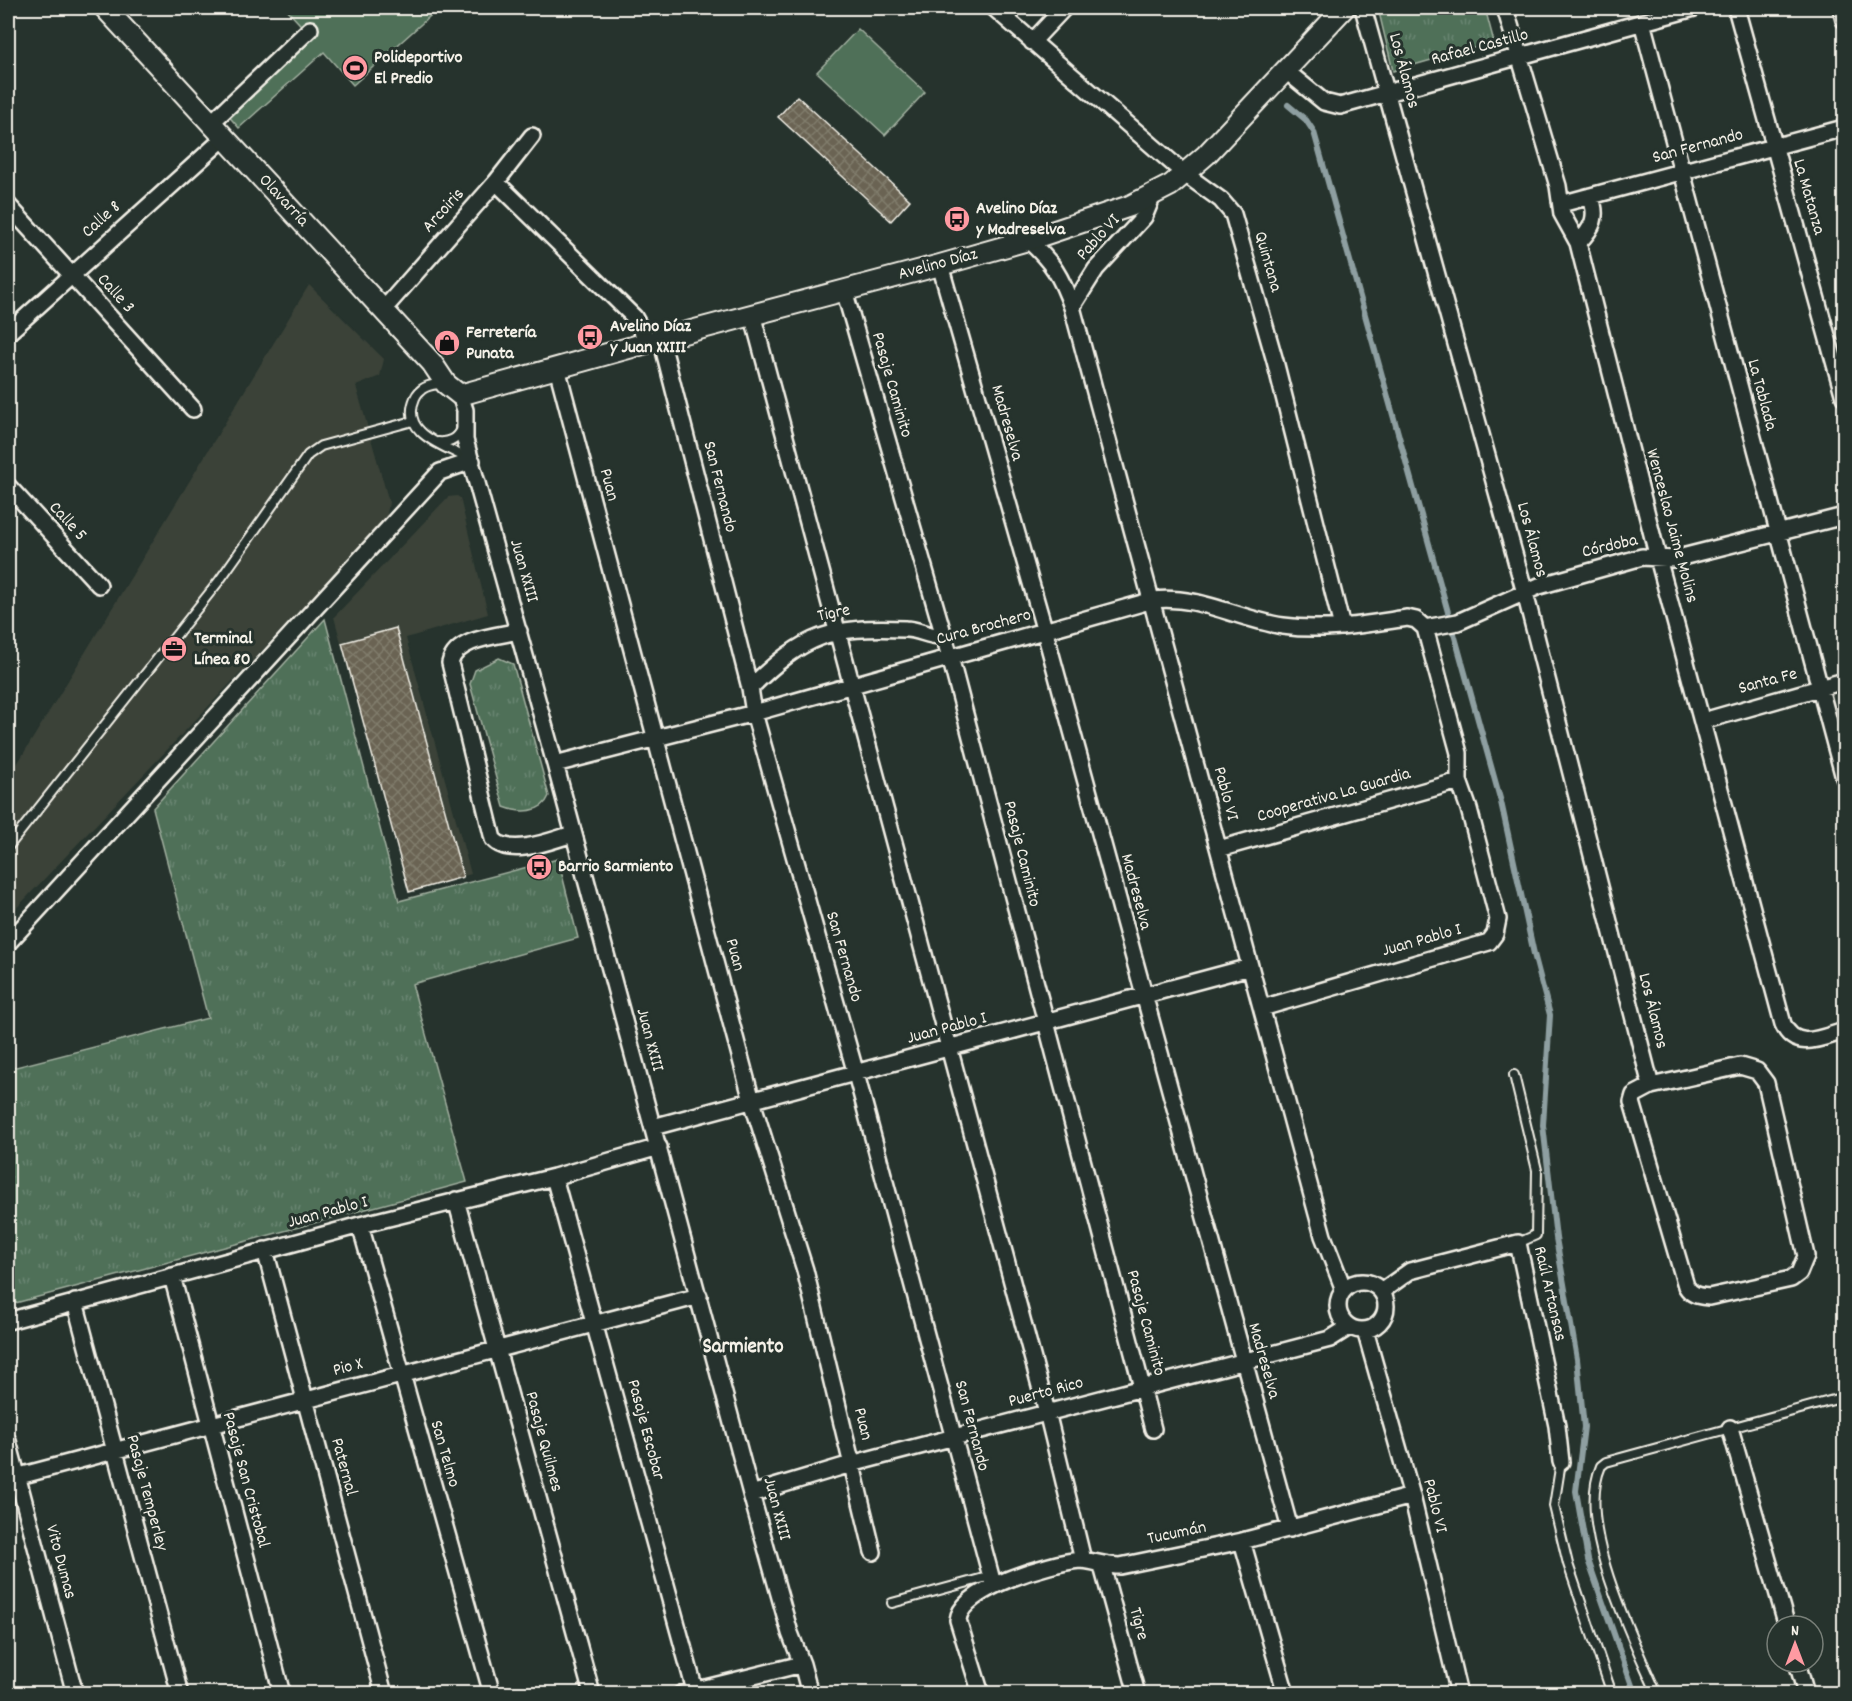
<svg xmlns="http://www.w3.org/2000/svg" width="1852" height="1701" viewBox="0 0 1852 1701" font-family="Dekko,sans-serif">
	<defs>
		<pattern id="grass-tufts" width="24" height="20" patternUnits="userSpaceOnUse" patternTransform="scale(1.5)"><rect width="24" height="20" fill="#4f7059"/><path d="M3 7l-1-3M5 7V3M7 7l1-3M15 17l-1-3M17 17v-4M19 17l1-3" fill="none" stroke="#698571"/></pattern>
		<pattern id="building-cross-hatch" width="8" height="8" patternUnits="userSpaceOnUse" patternTransform="scale(1.5)"><rect width="8" height="8" fill="#6a6453"/><path d="M0 0l8 8M0 8l8-8" fill="none" stroke="#807b6c"/></pattern>
	</defs>
	<rect width="100%" height="100%" fill="#26332d"/>
	<filter id="ink" filterUnits="userSpaceOnUse"><feTurbulence type="fractalNoise" baseFrequency=".0167" numOctaves="2"/><feDisplacementMap in="SourceGraphic" scale="12" xChannelSelector="R" yChannelSelector="G"/><feConvolveMatrix kernelMatrix="1 2 1 2 8 2 1 2 1" color-interpolation-filters="sRGB"/></filter>
	<g filter="url(#ink)">
		<!-- built -->
		<path fill="#3a4238" d="M 309,285 L 384,359 L 380,376 L 356,386 L 389,502 L 386,520 L 8,917 L 8,779 Z
			M 457,496 L 460,498 L 488,614 L 406,638 L 471,874 L 409,892 L 334,617 L 448,497 Z"/>
		<!-- grass -->
		<path fill="url(#grass-tufts)" stroke="#a2b0a0" stroke-width="1.5" d="M 1378,8 L 1485,8 L 1494,42 L 1393,71 Z
			M 325,619 L 399,901 L 558,859 L 578,938 L 412,984 L 467,1182 L 8,1305 L 8,1069 L 208,1018 L 153,808 Z
			M 499,658 L 513,664 L 549,796 C 542,814 519,813 504,807 L 470,684 L 475,670 Z"/>
		<!-- pitch -->
		<path fill="#4f7059" stroke="#a2b0a0" stroke-width="1.5" d="M 285,8 L 439,8 L 353,85 L 324,52 L 239,128 L 226,113 L 311,36 Z
			M 858,29 L 925,92 L 885,135 L 817,72 Z"/>
		<g fill="none" stroke-linecap="round" stroke-linejoin="round">
			<!-- stream -->
			<path stroke="#8e9fa1" stroke-width="6" d="M 1288,105 L 1306,120 L 1314,132 L 1501,802 L 1534,954 L 1550,1015 L 1543,1125 L 1556,1238 L 1577,1359 L 1584,1427 L 1576,1491 L 1588,1560 L 1635,1694"/>
		</g>
		<!-- building -->
		<path fill="url(#building-cross-hatch)" stroke="#f4f1e8" stroke-width="1.5" d="M 797,96 L 910,200 L 891,221 L 778,117 Z
			M 396,628 L 463,877 L 409,892 L 342,643 Z"/>
		<g fill="none" stroke-linecap="round" stroke-linejoin="round">
			<!-- service casing -->
			<g stroke="#f4f1e8" stroke-width="12">
				<path id="service" d="M 442,384 C 431,384 420,387 415,398 C 399,435 447,446 470,460
					M 438,442 C 450,443 457,439 462,429
					M 8,847 L 219,581 L 308,455 L 321,446 L 413,421
					M 1514,1075 L 1537,1170 L 1536,1235 L 1518,1243
					M 1561,1462 L 1554,1506 L 1568,1564 L 1612,1694
					M 892,1603 L 991,1576
					M 1657,1694 C 1633,1639 1575,1525 1601,1466 L 1606,1462 L 1844,1397"/>
			</g>
			<!-- minor casing -->
			<g stroke="#f4f1e8" stroke-width="20">
				<path id="minor" d="M 994,8 L 1185,174 L 1221,200 L 1233,214 L 1275,361 L 1342,627
					M 1363,8 L 1525,593 L 1651,1086
					M 1505,8 L 1558,186 L 1562,214 L 1578,243 L 1658,558 L 1783,1024 C 1795,1052 1823,1037 1844,1031
					M 1736,8 L 1844,397
					M 1841,8 L 1844,20
					M 1642,22 L 1844,778
					M 1032,42 L 1064,8
					M 1285,70 L 1324,102 L 1340,106 L 1694,8
					M 211,123 L 310,29
					M 496,182 L 634,317 L 648,342
					M 1153,195 L 1144,217 L 1096,269 L 1072,307 L 1323,1236 L 1344,1290
					M 1561,204 L 1844,128
					M 8,205 L 193,409
					M 1028,240 C 1053,263 1061,276 1072,307
					M 1578,243 C 1593,228 1599,216 1590,196
					M 940,265 L 1045,632 L 1290,1529
					M 844,290 L 950,657 L 1153,1429
					M 383,310 L 496,182 L 532,136
					M 752,314 L 1047,1412 L 1083,1560
					M 8,333 L 224,138
					M 661,339 L 750,688 L 754,713 L 856,1074 L 993,1584
					M 557,368 L 752,1101 L 805,1270 L 873,1552
					M 460,395 L 465,410 L 465,440 L 555,764 L 751,1494 L 790,1633 L 802,1664 L 810,1694
					M 8,486 L 99,585
					M 1425,628 L 1458,622 L 1539,586 L 1642,557 L 1674,559 L 1844,516
					M 519,631 C 497,636 456,638 450,663 L 493,839 C 510,858 552,840 573,834
					M 750,688 C 805,634 830,626 906,629 C 918,629 930,637 942,636
					M 1703,721 L 1844,681
					M 555,764 L 754,713 L 1153,600 C 1197,594 1240,620 1283,626 C 1325,632 1366,624 1407,618 L 1416,620 L 1425,628
					M 1219,849 L 1459,781
					M 8,943 L 440,472 L 472,461
					M 1262,1008 L 1489,942 L 1495,934 L 1498,919 L 1469,809 L 1459,781 L 1459,753 L 1425,628
					M 1740,1066 L 1757,1071 L 1766,1083 L 1806,1256 L 1799,1273 L 1791,1279 L 1709,1297 C 1699,1296 1692,1296 1686,1286 L 1632,1102 L 1634,1095 L 1651,1086 Z
					M 653,1127 L 1250,967
					M 554,1177 L 696,1694
					M 456,1200 L 592,1694
					M 360,1225 L 492,1694
					M 265,1250 L 384,1694
					M 172,1276 L 282,1694
					M1338 1306a24 24 0 1 1 48 0a24 24 0 1 1-48 0Z
					M 1382,1291 L 1410,1271 L 1518,1243 L 1557,1426 L 1561,1462
					M 75,1302 L 180,1694
					M 8,1321 L 360,1225 L 554,1177 L 659,1147
					M 1365,1330 L 1412,1496 L 1459,1694
					M 1730,1428 L 1787,1626
					M 8,1441 L 75,1694
					M 8,1479 L 699,1296
					M 751,1494 L 851,1464 L 1330,1339 L 1349,1327
					M 1242,1541 L 1286,1694
					M 1102,1566 L 1137,1694
					M 1797,1662 L 1806,1694
					M 681,1694 L 802,1664
					M 981,1694 L 958,1620 C 961,1588 1050,1563 1080,1560 C 1088,1560 1108,1566 1120,1566 L 1242,1541 L 1412,1496"/>
			</g>
			<!-- tertiary casing -->
			<g stroke="#f4f1e8" stroke-width="24">
				<path id="tertiary" d="M 105,8 L 432,363 L 446,384 L 460,395 L 661,339 L 940,265 L 1028,240 L 1130,206 L 1171,185 L 1206,155 L 1344,8"/>
			</g>
			<!-- service -->
			<use href="#service" stroke="#26332d" stroke-width="8"/>
			<!-- minor -->
			<use href="#minor" stroke="#26332d" stroke-width="15"/>
			<!-- tertiary -->
			<use href="#tertiary" stroke="#26332d" stroke-width="20"/>
		</g>
	</g>
	<!-- icons -->
	<defs>
		<g id="stadium-disc" transform="scale(1.35)"><circle r="9.5" fill="#ff9aa2" stroke="#26332d"/><path d="M0-5a6.5 5 0 1 0 0 10a6.5 5 0 1 0 0-10ZM-3.5-1.8h7v3.6h-7Z" fill="#111"/></g>
		<g id="bus-disc" transform="scale(1.35)"><circle r="9.5" fill="#ff9aa2" stroke="#26332d"/><path d="M-5-6H5V4H4V6H2V4H-2V6H-4V4H-5ZM-3.5-4V0h7V-4ZM-3.5 1.2v1.5H-2V1.2ZM2 1.2v1.5H3.5V1.2Z" fill="#111"/></g>
		<g id="shop-disc" transform="scale(1.35)"><circle r="9.5" fill="#ff9aa2" stroke="#26332d"/><path d="M-5-2.5h2.3a2.7 3.5 0 0 1 5.4 0H5L5.5 6h-11ZM-1.5-2.5h3a1.5 2.3 0 0 0-3 0Z" fill="#111"/></g>
		<g id="office-disc" transform="scale(1.35)"><circle r="9.5" fill="#ff9aa2" stroke="#26332d"/><path d="M-6-3h4V-5.5h4V-3h4V5H-6ZM-1-4.5V-3h2v-1.5ZM-6 0V1H6V0Z" fill="#111"/></g>
	</defs>
	<g fill-rule="evenodd">
		<use href="#stadium-disc" x="355" y="68"/>
		<use href="#bus-disc" x="957" y="219"/>
		<use href="#bus-disc" x="590" y="337"/>
		<use href="#shop-disc" x="447" y="343"/>
		<use href="#office-disc" x="174" y="649"/>
		<use href="#bus-disc" x="539" y="867"/>
	</g>
	<g text-anchor="middle" dominant-baseline="central" stroke-width="6" stroke-linejoin="round" paint-order="stroke">
		<!-- street labels -->
		<g font-size="18" fill="#f4f1e8" stroke="#26332d">
			<text transform="translate(1480 48) rotate(-15)">Rafael Castillo</text>
			<text transform="translate(1403 71) rotate(75)">Los Álamos</text>
			<text transform="translate(1698 147) rotate(-15)">San Fernando</text>
			<text transform="translate(1808 197) rotate(74)">La Matanza</text>
			<text transform="translate(283 201) rotate(47)">Olavarría</text>
			<text transform="translate(444 211) rotate(-48)">Arcoiris</text>
			<text transform="translate(102 220) rotate(-42)">Calle 8</text>
			<text transform="translate(1099 238) rotate(-48)">Pablo VI</text>
			<text transform="translate(1267 262) rotate(74)">Quintana</text>
			<text transform="translate(938 265) rotate(-15)">Avelino Díaz</text>
			<text transform="translate(115 294) rotate(48)">Calle 3</text>
			<text transform="translate(891 385) rotate(74)">Pasaje Caminito</text>
			<text transform="translate(1761 395) rotate(75)">La Tablada</text>
			<text transform="translate(1006 423) rotate(74)">Madreselva</text>
			<text transform="translate(608 485) rotate(75)">Puan</text>
			<text transform="translate(719 487) rotate(76)">San Fernando</text>
			<text transform="translate(67 522) rotate(47)">Calle 5</text>
			<text transform="translate(1671 526) rotate(75)">Wenceslao Jaime Molins</text>
			<text transform="translate(1531 540) rotate(75)">Los Álamos</text>
			<text transform="translate(1610 547) rotate(-13)">Córdoba</text>
			<text transform="translate(523 571) rotate(74)">Juan XXIII</text>
			<text transform="translate(834 614) rotate(-12)">Tigre</text>
			<text transform="translate(984 628) rotate(-15)">Cura Brochero</text>
			<text transform="translate(1768 682) rotate(-15)">Santa Fe</text>
			<text transform="translate(1225 794) rotate(75)">Pablo VI</text>
			<text transform="translate(1334 796) rotate(-16)">Cooperativa La Guardia</text>
			<text transform="translate(1021 854) rotate(76)">Pasaje Caminito</text>
			<text transform="translate(1135 892) rotate(75)">Madreselva</text>
			<text transform="translate(1422 941) rotate(-16)">Juan Pablo I</text>
			<text transform="translate(734 955) rotate(75)">Puan</text>
			<text transform="translate(843 957) rotate(74)">San Fernando</text>
			<text transform="translate(1652 1011) rotate(76)">Los Álamos</text>
			<text transform="translate(947 1029) rotate(-15)">Juan Pablo I</text>
			<text transform="translate(649 1040) rotate(75)">Juan XXIII</text>
			<text transform="translate(328 1213) rotate(-15)">Juan Pablo I</text>
			<text transform="translate(1549 1294) rotate(77)">Raúl Artansas</text>
			<text transform="translate(1145 1323) rotate(75)">Pasaje Caminito</text>
			<text transform="translate(1263 1361) rotate(74)">Madreselva</text>
			<text transform="translate(348 1368) rotate(-15)">Pio X</text>
			<text transform="translate(1046 1393) rotate(-15)">Puerto Rico</text>
			<text transform="translate(862 1424) rotate(76)">Puan</text>
			<text transform="translate(971 1426) rotate(75)">San Fernando</text>
			<text transform="translate(645 1430) rotate(75)">Pasaje Escobar</text>
			<text transform="translate(543 1442) rotate(75)">Pasaje Quilmes</text>
			<text transform="translate(444 1454) rotate(74)">San Telmo</text>
			<text transform="translate(343 1467) rotate(75)">Paternal</text>
			<text transform="translate(245 1480) rotate(75)">Pasaje San Cristobal</text>
			<text transform="translate(146 1493) rotate(75)">Pasaje Temperley</text>
			<text transform="translate(1434 1506) rotate(76)">Pablo VI</text>
			<text transform="translate(776 1509) rotate(75)">Juan XXIII</text>
			<text transform="translate(1177 1534) rotate(-12)">Tucumán</text>
			<text transform="translate(60 1562) rotate(75)">Vito Dumas</text>
			<text transform="translate(1138 1624) rotate(75)">Tigre</text>
		</g>
		<!-- poi labels -->
		<g font-size="18" font-weight="bold" fill="#f4f1e8" stroke="#26332d" text-anchor="start">
			<text x="374" y="58">Polideportivo<tspan x="374" dy="21">El Predio</tspan></text>
			<text x="976" y="209">Avelino Díaz<tspan x="976" dy="21">y Madreselva</tspan></text>
			<text x="610" y="327">Avelino Díaz<tspan x="610" dy="21">y Juan XXIII</tspan></text>
			<text x="466" y="333">Ferretería<tspan x="466" dy="21">Punata</tspan></text>
			<text x="194" y="639">Terminal<tspan x="194" dy="21">Línea 80</tspan></text>
			<text x="558" y="867">Barrio Sarmiento</text>
		</g>
		<!-- quarter labels -->
		<g font-size="21" font-weight="bold" fill="#f4f1e8" stroke="#26332d">
			<text x="743" y="1348">Sarmiento</text>
		</g>
	</g>
	<!-- margin -->
	<rect width="1852" height="1701" fill="none" stroke="#26332d" stroke-width="30"/>
	<rect x="15" y="15" width="1822" height="1671" fill="none" stroke="#f4f1e8" stroke-width="2" filter="url(#ink)"/>
	<!-- north arrow -->
	<g transform="translate(1795 1644)"><circle r="28" fill="#26332d" stroke="#787f78" stroke-width="1.5"/>
	<path d="M0-4.5L10 22L0 15L-10 22Z" fill="#ff9aa2"/>
	<text y="-9" font-size="16" font-weight="bold" text-anchor="middle" fill="#f4f1e8">N</text>
	</g>
</svg>
